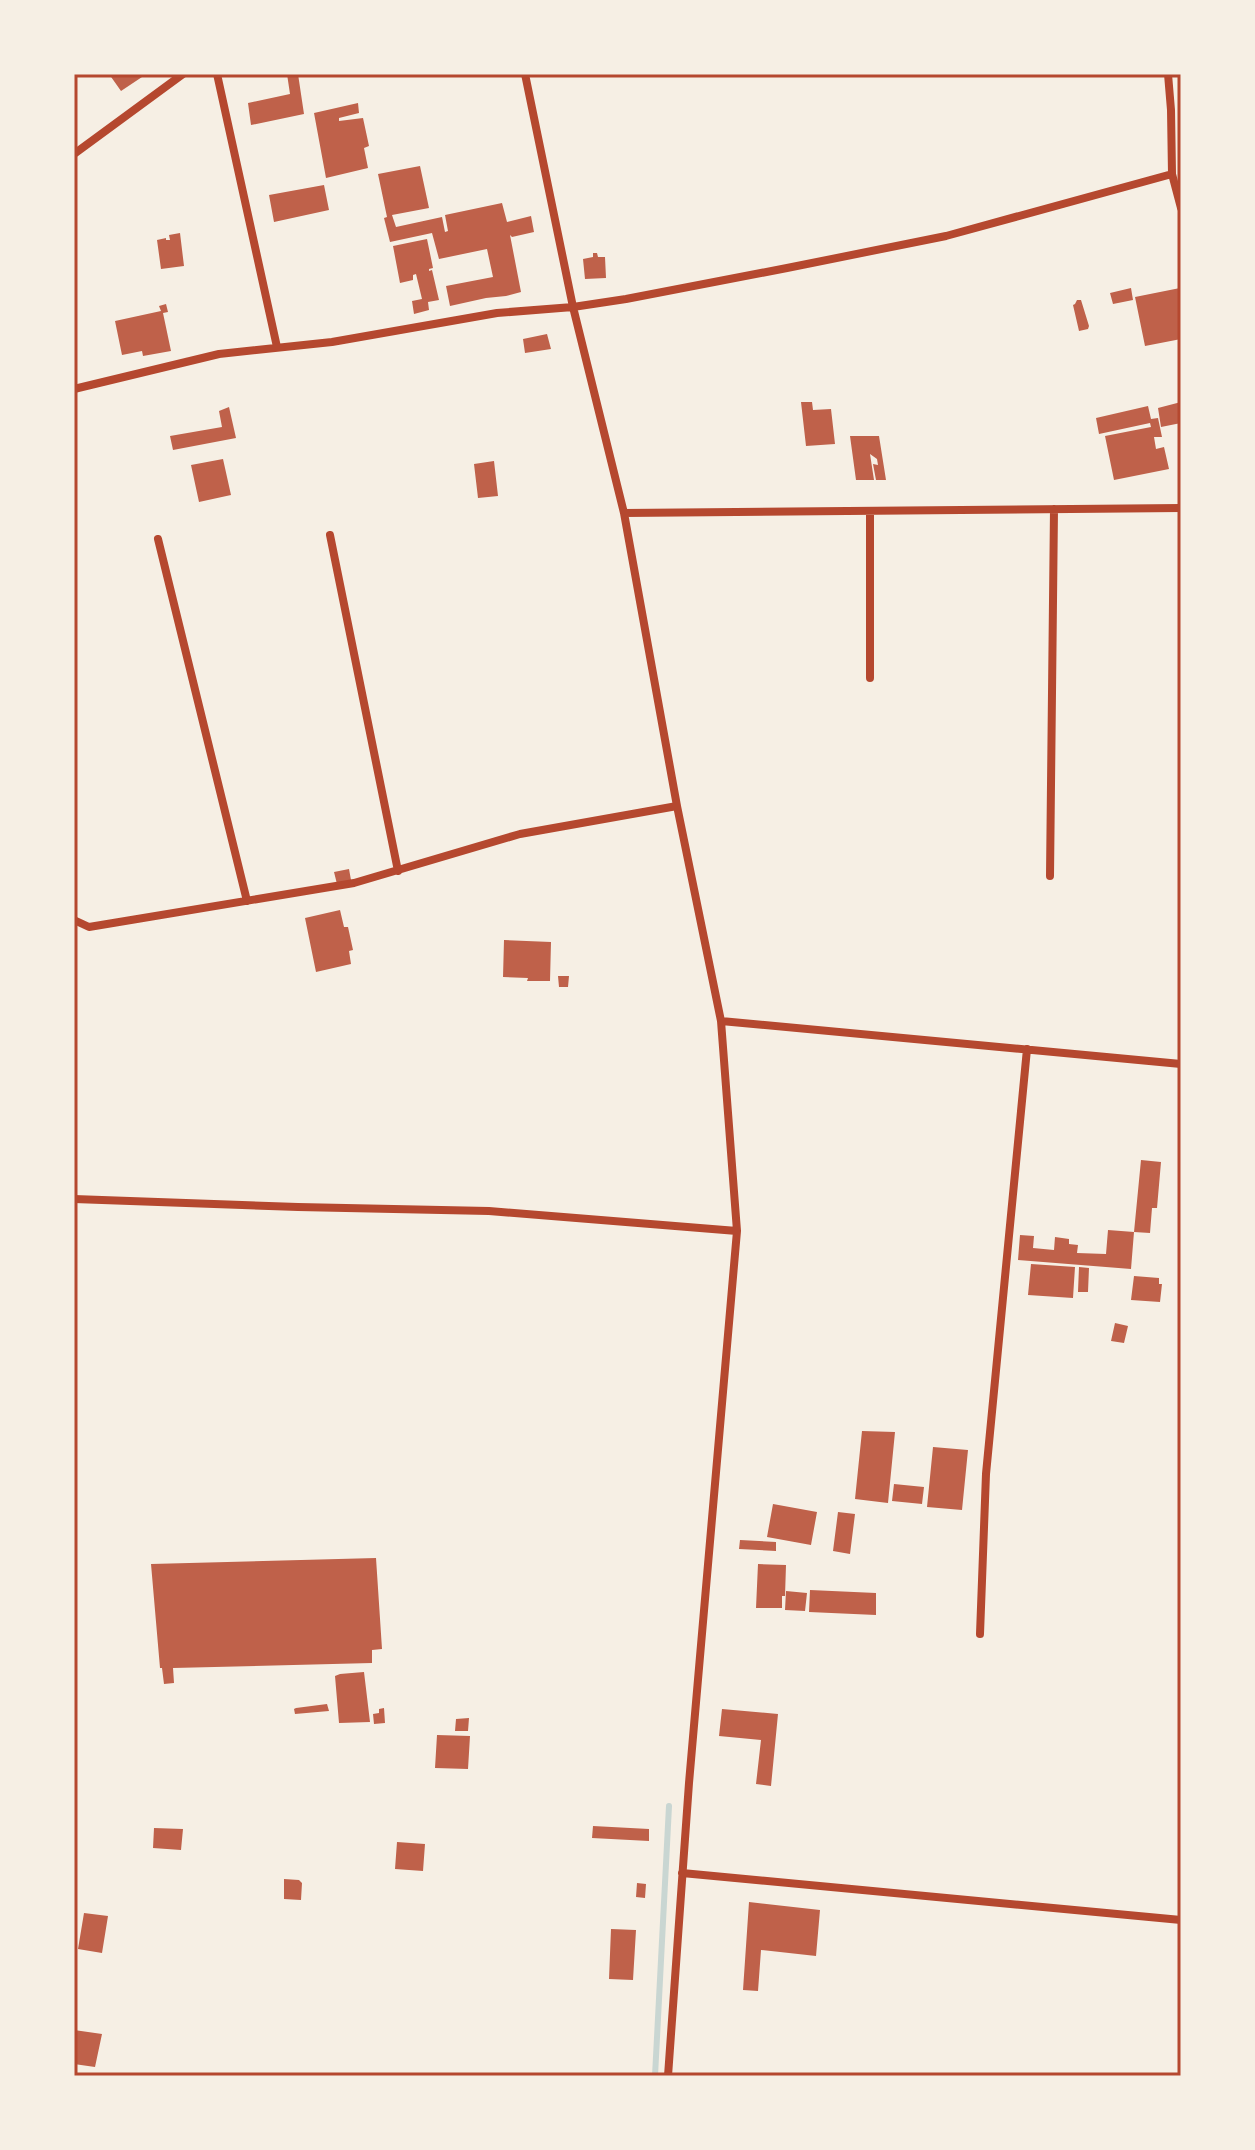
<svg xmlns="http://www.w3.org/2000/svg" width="1255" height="2150" viewBox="0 0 1255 2150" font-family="'Exo 2',sans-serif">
	<rect width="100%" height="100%" fill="#f6efe4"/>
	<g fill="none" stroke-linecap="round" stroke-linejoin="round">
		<!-- stream -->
		<path stroke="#c9d6d2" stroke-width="6" d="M 655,2076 L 669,1806"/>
	</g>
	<!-- building -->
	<path fill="#bf614a" d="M 109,74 L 140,74 L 142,77 L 121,91 Z
		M 287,74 L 298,74 L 304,114 L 251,125 L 248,103 L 290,94 Z
		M 358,103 L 359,113 L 339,118 L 339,121 L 363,118 L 369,146 L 364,148 L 368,168 L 326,178 L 314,113 Z
		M 420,166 L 429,208 L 392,215 L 396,227 L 442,217 L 445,232 L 448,231 L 445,215 L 502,203 L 507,222 L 531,216 L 534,232 L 512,237 L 510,235 L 521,292 L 506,296 L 486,298 L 450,306 L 446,286 L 493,277 L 487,249 L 439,259 L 432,233 L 390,242 L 384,218 L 387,217 L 378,174 Z
		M 324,185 L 329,210 L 274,222 L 269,195 Z
		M 180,233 L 184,266 L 161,269 L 157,240 L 166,238 L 166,240 L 170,240 L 169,235 Z
		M 427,239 L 433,268 L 429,269 L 429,271 L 432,270 L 439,300 L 428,302 L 429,310 L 414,314 L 412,301 L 422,299 L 416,274 L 413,275 L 413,280 L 400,283 L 393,246 Z
		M 593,253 L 597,253 L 598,257 L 605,257 L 606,278 L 585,279 L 583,259 L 593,257 Z
		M 1131,288 L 1133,300 L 1113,304 L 1110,293 Z
		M 1180,288 L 1181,339 L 1145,346 L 1135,297 Z
		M 1077,300 L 1081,300 L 1089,326 L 1088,329 L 1079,331 L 1073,305 L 1075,304 Z
		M 166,304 L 168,312 L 163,313 L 171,351 L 143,356 L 142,351 L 122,355 L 115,321 L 161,311 L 159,306 Z
		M 547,334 L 551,349 L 525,353 L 523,339 Z
		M 801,402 L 812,402 L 813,410 L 831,409 L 835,444 L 806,446 Z
		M 1181,402 L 1181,423 L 1161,427 L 1158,408 Z
		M 1148,406 L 1151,419 L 1158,418 L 1162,437 L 1154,437 L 1156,449 L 1164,447 L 1169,469 L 1114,480 L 1105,436 L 1151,427 L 1150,423 L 1099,434 L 1096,418 Z
		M 229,407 L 236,438 L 173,450 L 170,436 L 222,427 L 219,411 Z
		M 850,436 L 879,436 L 886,480 L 876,480 L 873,464 L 878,465 L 877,459 L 870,454 L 874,480 L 856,480 Z
		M 223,459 L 231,495 L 199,502 L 191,465 Z
		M 494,461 L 498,496 L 478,498 L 474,464 Z
		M 349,869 L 351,880 L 337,884 L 334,872 Z
		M 340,910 L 344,927 L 348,927 L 353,950 L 349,951 L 351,964 L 316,972 L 305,918 Z
		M 504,940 L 551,942 L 550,981 L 527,981 L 528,978 L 503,977 Z
		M 558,976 L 569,976 L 568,987 L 559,987 Z
		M 1141,1160 L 1161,1162 L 1157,1208 L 1152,1208 L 1150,1233 L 1134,1232 Z
		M 1108,1230 L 1134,1232 L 1131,1269 L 1018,1260 L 1020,1235 L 1034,1236 L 1033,1248 L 1054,1250 L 1055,1237 L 1069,1239 L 1069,1244 L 1078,1245 L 1077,1253 L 1106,1254 Z
		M 1031,1264 L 1075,1267 L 1073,1298 L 1028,1295 Z
		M 1079,1267 L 1089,1268 L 1088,1292 L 1078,1292 Z
		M 1134,1276 L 1159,1278 L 1159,1284 L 1162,1284 L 1160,1302 L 1131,1300 Z
		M 1115,1323 L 1128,1326 L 1124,1343 L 1111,1341 Z
		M 862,1431 L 895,1432 L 888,1503 L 855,1499 Z
		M 933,1447 L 968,1450 L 962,1510 L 927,1507 Z
		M 894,1484 L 924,1487 L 922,1504 L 892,1501 Z
		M 773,1504 L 817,1512 L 811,1545 L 767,1537 Z
		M 838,1512 L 855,1514 L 850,1554 L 833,1551 Z
		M 740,1540 L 776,1542 L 776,1551 L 739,1549 Z
		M 376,1558 L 382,1649 L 372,1650 L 372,1663 L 173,1668 L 174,1683 L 164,1684 L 162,1668 L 160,1668 L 151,1564 Z
		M 758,1564 L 786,1565 L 785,1596 L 782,1596 L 782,1608 L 756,1608 Z
		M 810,1590 L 876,1593 L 876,1615 L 809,1612 Z
		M 786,1591 L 807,1593 L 805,1611 L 785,1610 Z
		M 364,1672 L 370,1722 L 339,1723 L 335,1676 L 340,1674 Z
		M 327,1704 L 329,1711 L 295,1714 L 294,1709 L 296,1708 Z
		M 384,1708 L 385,1723 L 374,1724 L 373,1714 L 379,1713 L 379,1709 Z
		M 722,1709 L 778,1714 L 771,1786 L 756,1784 L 761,1740 L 719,1736 Z
		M 469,1718 L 468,1731 L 455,1731 L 456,1719 Z
		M 437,1735 L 470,1736 L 468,1769 L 435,1768 Z
		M 593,1826 L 649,1829 L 649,1841 L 592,1838 Z
		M 154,1828 L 183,1829 L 181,1850 L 153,1848 Z
		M 397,1842 L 425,1844 L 423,1871 L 395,1869 Z
		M 284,1879 L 299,1880 L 302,1883 L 301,1900 L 284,1899 Z
		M 637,1883 L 646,1884 L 645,1898 L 636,1897 Z
		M 749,1902 L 820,1910 L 816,1956 L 761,1950 L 758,1991 L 743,1990 Z
		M 84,1913 L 108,1916 L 102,1953 L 78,1949 Z
		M 611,1929 L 636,1930 L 633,1980 L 609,1979 Z
		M 74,2030 L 102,2034 L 95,2067 L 74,2064 Z"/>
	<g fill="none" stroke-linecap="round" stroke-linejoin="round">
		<!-- minor -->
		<path stroke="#b5482f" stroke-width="8" d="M 217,74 L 277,347
			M 525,74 L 573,307 L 624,513 L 677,806 L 721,1021 L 737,1231 L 689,1783 L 668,2076
			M 1168,74 L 1171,110 L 1172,174 L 1181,208
			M 74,154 L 183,74
			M 74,389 L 219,354 L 332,342 L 497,313 L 573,307 L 626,299 L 787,268 L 946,236 L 1172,174
			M 624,513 L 1181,508
			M 330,535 L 398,871
			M 158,539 L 247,901
			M 870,678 L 870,511
			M 1050,876 L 1054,509
			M 74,920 L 89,927 L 354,883 L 520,834 L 677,806
			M 721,1021 L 1181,1064
			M 74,1199 L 298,1207 L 489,1211 L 737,1231
			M 980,1634 L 986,1474 L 1027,1049
			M 682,1873 L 1181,1920"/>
	</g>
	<!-- border -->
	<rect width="1255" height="2150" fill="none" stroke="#f6efe4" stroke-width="152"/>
	<rect x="76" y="76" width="1103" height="1998" fill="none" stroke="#b5482f" stroke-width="3"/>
</svg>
